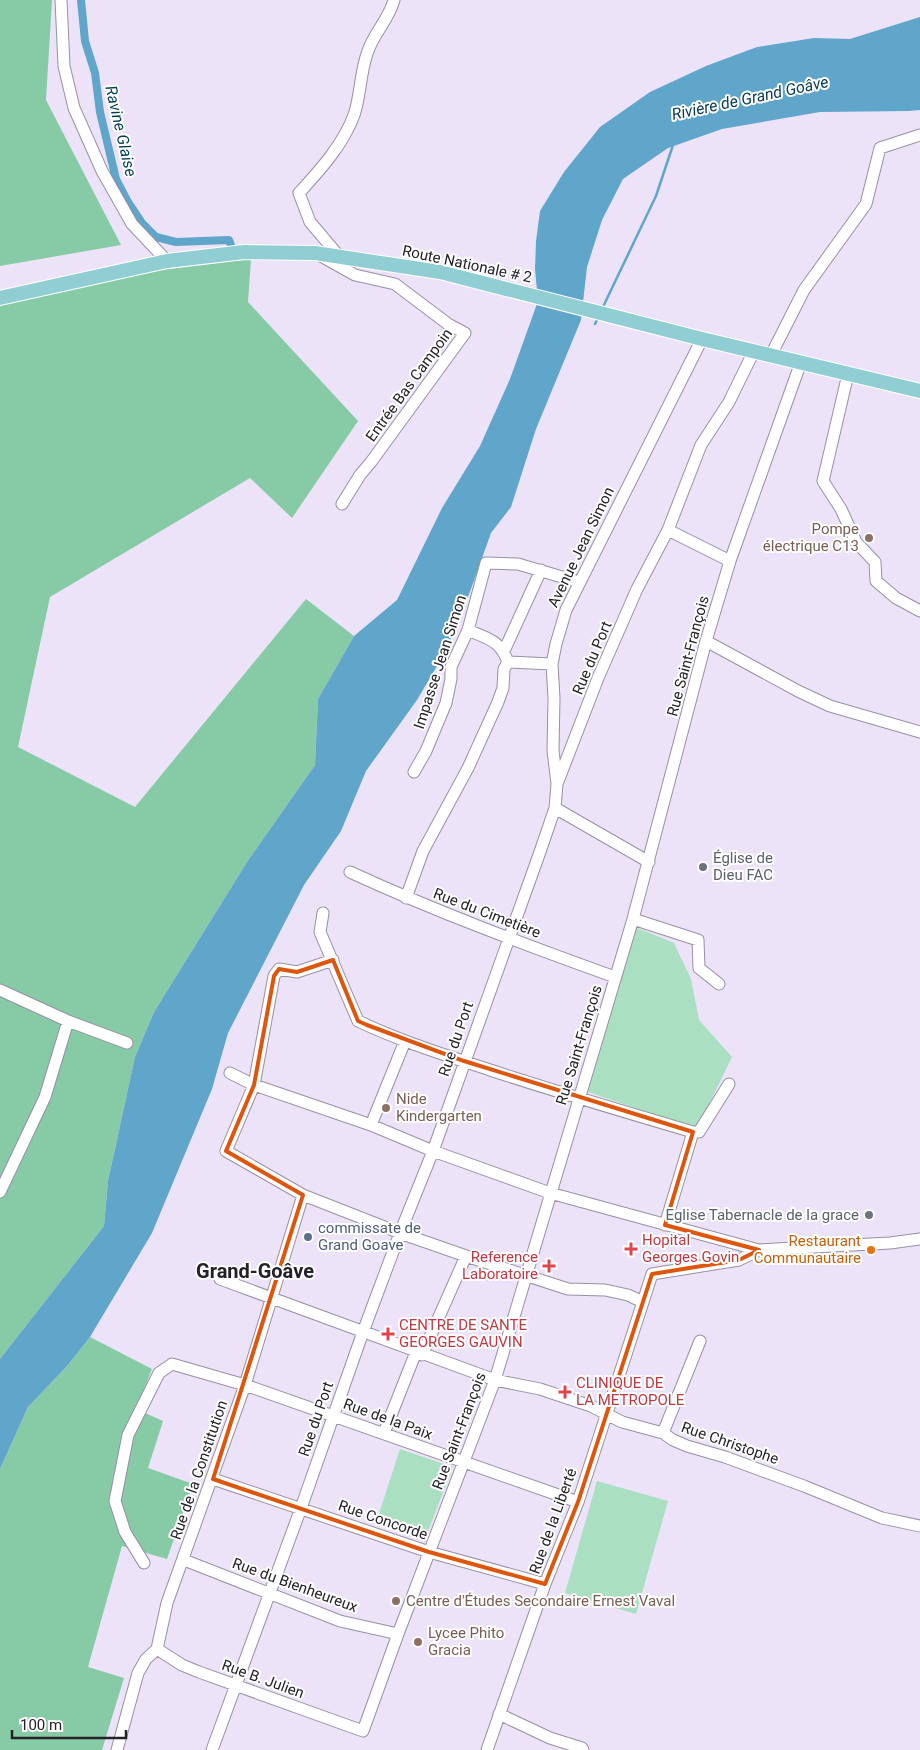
<svg xmlns="http://www.w3.org/2000/svg" width="920" height="1750" viewBox="0 0 920 1750" font-family="Roboto,sans-serif">
	<rect width="100%" height="100%" fill="#ece3f8"/>
	<!-- green -->
	<path fill="#aadfc1" d="M 635,927 L 674,943 L 691,979 L 699,1020 L 732,1057 L 697,1129 L 588,1092 Z
		M 400,1449 L 453,1467 L 425,1539 L 377,1520 Z
		M 597,1481 L 668,1501 L 636,1614 L 565,1593 Z"/>
	<!-- forest -->
	<path fill="#86cba6" d="M 0,0 L 52,0 L 46,100 L 121,245 L 0,266 Z
		M 251,259 L 248,302 L 358,421 L 292,518 L 250,478 L 50,597 L 18,747 L 135,807 L 306,599 L 354,636 L 318,699 L 315,765 L 247,862 L 154,1012 L 135,1057 L 108,1181 L 104,1226 L 0,1359 L 0,305 L 36,295 L 162,270 Z
		M 90,1337 L 152,1369 L 136,1409 L 163,1421 L 148,1468 L 193,1484 L 167,1559 L 122,1546 L 88,1667 L 124,1678 L 102,1750 L 0,1750 L 0,1469 L 28,1407 L 68,1365 Z"/>
	<!-- water -->
	<path fill="#60a5ca" d="M 920,17 L 920,110 L 909,111 L 820,112 L 722,129 L 668,148 L 623,179 L 602,220 L 587,267 L 581,320 L 536,429 L 511,507 L 491,533 L 471,589 L 447,649 L 417,700 L 366,771 L 341,831 L 304,885 L 228,1033 L 212,1089 L 152,1233 L 90,1337 L 68,1365 L 28,1407 L 0,1469 L 0,1359 L 104,1226 L 108,1181 L 135,1057 L 154,1012 L 247,862 L 315,765 L 318,699 L 354,636 L 397,600 L 442,508 L 480,446 L 510,379 L 538,301 L 535,269 L 536,241 L 540,211 L 564,172 L 600,127 L 650,92 L 706,66 L 757,47 L 814,38 L 850,39 Z"/>
	<g fill="none" stroke-linecap="round" stroke-linejoin="round">
		<!-- stream -->
		<path stroke="#60a5ca" stroke-width="2.5" d="M 602,309 L 656,196 L 673,145
			M 595,324 L 599,316"/>
		<!-- canal -->
		<path stroke="#60a5ca" stroke-width="8" d="M 81,0 L 85,41 L 95,73 L 100,112 L 116,179 L 128,202 L 142,223 L 156,237 L 176,242 L 229,240 L 232,248"/>
		<!-- minor casing -->
		<g stroke="#9890a3" stroke-width="13">
			<path id="minor" d="M 61,0 L 64,66 L 74,108 L 102,171 L 132,224 L 167,261
				M 338,255 L 310,222 L 299,193 C 320,170 343,145 354,115 C 361,95 360,71 368,51 C 374,33 389,19 394,0
				M 321,256 L 355,275 L 395,284 L 448,324 L 465,333 L 371,462 L 360,475 L 342,504
				M 771,355 L 804,290 L 866,204 L 880,148 L 920,135
				M 848,374 L 823,481 L 841,509 L 856,542 L 875,562 L 876,581 L 896,598 L 920,611
				M 668,530 L 730,561
				M 468,630 C 488,639 500,640 508,662 L 552,664
				M 706,641 L 798,691 L 830,706 L 920,732
				M 504,651 L 541,570
				M 414,772 L 426,751 L 446,703 L 451,679 L 451,667 L 468,630 L 486,563 L 518,564 L 579,582
				M 557,783 L 553,751 L 554,698 L 552,664 L 556,644 L 566,610 L 702,339
				M 555,808 L 649,862
				M 350,872 C 437,912 526,945 615,977
				M 406,898 L 423,851 L 468,768 L 498,702 L 503,688 L 504,669 L 508,662
				M 323,913 L 320,932 L 358,1021 C 400,1041 445,1055 490,1070 C 557,1092 625,1112 693,1132
				M 633,919 L 698,940 L 699,968 L 719,984
				M 333,960 L 297,972 L 279,969 L 274,976 L 254,1085 L 226,1151 L 303,1195 L 400,1233 L 466,1256 L 568,1289 L 605,1290 L 628,1295 L 643,1302 L 652,1274 L 739,1260 L 759,1250
				M 0,990 L 68,1021 L 127,1043
				M 230,1073 L 254,1085 L 371,1125 L 433,1151 L 550,1193 L 759,1250 L 890,1243 L 920,1239
				M 371,1125 L 405,1041
				M 0,1192 L 45,1097 L 68,1021
				M 665,1225 L 693,1132 L 699,1132 L 729,1084
				M 220,1279 L 495,1380 L 540,1389 L 591,1406 L 622,1422 L 663,1433 L 673,1440 L 687,1446 L 725,1457 L 804,1486 L 882,1518 L 920,1526
				M 422,1355 L 466,1256
				M 384,1433 L 416,1352
				M 663,1433 L 700,1341
				M 213,1479 L 429,1552 L 545,1584
				M 184,1560 L 340,1621 L 398,1634
				M 144,1563 L 125,1532 L 115,1501 L 128,1435 L 159,1373 L 172,1364 L 245,1385 L 578,1502
				M 157,1649 L 182,1665 L 199,1672 L 363,1731 L 398,1634 L 495,1380 L 633,919 L 706,641 L 730,561 L 801,362
				M 499,1714 L 550,1738 L 582,1748 L 583,1750
				M 117,1750 L 138,1673 L 146,1659 L 157,1649 L 167,1603 L 245,1385 L 303,1195
				M 212,1750 L 301,1508 L 363,1332 L 400,1233 L 433,1151 L 541,849 L 555,808 L 557,784 L 598,678 L 637,589 L 668,530 L 701,445 L 729,402 L 754,351
				M 487,1750 L 545,1584 L 578,1502 L 643,1302"/>
		</g>
		<!-- major casing -->
		<g stroke="#fff" stroke-width="16">
			<path id="major" d="M 0,298 L 167,261 L 244,252 L 315,253 L 440,272 L 702,339 L 920,391"/>
		</g>
		<!-- minor -->
		<use href="#minor" stroke="#fff" stroke-width="11"/>
		<!-- major -->
		<use href="#major" stroke="#91ced3" stroke-width="14"/>
	</g>
	<!-- marked area -->
	<path fill="none" stroke="#de560d" stroke-width="4" stroke-linejoin="round" d="M 333,960 L 358,1021 L 367,1025 L 464,1061 L 693,1132 L 665,1225 L 759,1250 L 739,1260 L 652,1274 L 578,1502 L 545,1584 L 429,1552 L 213,1479 L 303,1195 L 226,1151 L 254,1085 L 274,976 L 279,969 L 297,972 Z"/>
	<!-- markers -->
	<g fill="#8d6e63" stroke="#fff" stroke-width="2">
		<circle cx="869" cy="538" r="5"/>
		<circle cx="386" cy="1108" r="5"/>
		<circle cx="396" cy="1601" r="5"/>
		<circle cx="418" cy="1642" r="5"/>
	</g>
	<g fill="#6b7280" stroke="#fff" stroke-width="2">
		<circle cx="703" cy="867" r="5"/>
		<circle cx="869" cy="1215" r="5"/>
	</g>
	<circle fill="#5c6f8a" stroke="#fff" stroke-width="2" cx="308" cy="1237" r="5"/>
	<g fill="#e0444e" stroke="#fff" stroke-width="2">
		<path d="M628.5 1241.5h5v5h5v5h-5v5h-5v-5h-5v-5h5z"/>
		<path d="M546.5 1258.5h5v5h5v5h-5v5h-5v-5h-5v-5h5z"/>
		<path d="M385.5 1326.5h5v5h5v5h-5v5h-5v-5h-5v-5h5z"/>
		<path d="M562.5 1384.5h5v5h5v5h-5v5h-5v-5h-5v-5h5z"/>
	</g>
	<circle fill="#e8710a" stroke="#fff" stroke-width="2" cx="871" cy="1250" r="5"/>
	<g text-anchor="middle" dominant-baseline="central" stroke-width="4" stroke-linejoin="round" paint-order="stroke">
		<!-- street labels -->
		<g font-size="15" fill="#242128" stroke="#fff">
			<text transform="translate(467 264) rotate(12)">Route Nationale # 2</text>
			<text transform="translate(409 385) rotate(-54)">Entrée Bas Campoin</text>
			<text transform="translate(581 547) rotate(-64)">Avenue Jean Simon</text>
			<text transform="translate(688 656) rotate(-75)">Rue Saint-François</text>
			<text transform="translate(592 658) rotate(-67)">Rue du Port</text>
			<text transform="translate(440 662) rotate(-72)">Impasse Jean Simon</text>
			<text transform="translate(487 913) rotate(21)">Rue du Cimetière</text>
			<text transform="translate(456 1039) rotate(-71)">Rue du Port</text>
			<text transform="translate(579 1045) rotate(-73)">Rue Saint-François</text>
			<text transform="translate(316 1419) rotate(-71)">Rue du Port</text>
			<text transform="translate(388 1419) rotate(20)">Rue de la Paix</text>
			<text transform="translate(459 1431) rotate(-69)">Rue Saint-François</text>
			<text transform="translate(730 1443) rotate(19)">Rue Christophe</text>
			<text transform="translate(199 1470) rotate(-71)">Rue de la Constitution</text>
			<text transform="translate(383 1520) rotate(19)">Rue Concorde</text>
			<text transform="translate(553 1521) rotate(-70)">Rue de la Liberté</text>
			<text transform="translate(295 1585) rotate(20)">Rue du Bienheureux</text>
			<text transform="translate(263 1679) rotate(20)">Rue B. Julien</text>
		</g>
		<!-- education labels -->
		<g font-size="15" fill="#785e54" stroke="#fff" text-anchor="start">
			<text x="859" y="529" text-anchor="end">Pompe<tspan x="859" dy="17">électrique C13</tspan></text>
			<text x="396" y="1099">Nide<tspan x="396" dy="17">Kindergarten</tspan></text>
			<text x="406" y="1601">Centre d'Études Secondaire Ernest Vaval</text>
			<text x="428" y="1633">Lycee Phito<tspan x="428" dy="17">Gracia</tspan></text>
		</g>
		<!-- worship labels -->
		<g font-size="15" fill="#5b616d" stroke="#fff" text-anchor="start">
			<text x="713" y="858">Église de<tspan x="713" dy="17">Dieu FAC</tspan></text>
			<text x="859" y="1215" text-anchor="end">Eglise Tabernacle de la grace</text>
		</g>
		<!-- service labels -->
		<g font-size="15" fill="#4e5e75" stroke="#fff" text-anchor="start">
			<text x="318" y="1228">commissate de<tspan x="318" dy="17">Grand Goave</tspan></text>
		</g>
		<!-- health labels -->
		<g font-size="15" fill="#be3a42" stroke="#fff" text-anchor="start">
			<text x="642" y="1240">Hopital<tspan x="642" dy="17">Georges Govin</tspan></text>
			<text x="538" y="1257" text-anchor="end">Reference<tspan x="538" dy="17">Laboratoire</tspan></text>
			<text x="399" y="1325">CENTRE DE SANTE<tspan x="399" dy="17">GEORGES GAUVIN</tspan></text>
			<text x="576" y="1383">CLINIQUE DE<tspan x="576" dy="17">LA METROPOLE</tspan></text>
		</g>
		<!-- food labels -->
		<g font-size="15" fill="#c56008" stroke="#fff" text-anchor="end">
			<text x="861" y="1241">Restaurant<tspan x="861" dy="17">Communautaire</tspan></text>
		</g>
		<!-- water labels -->
		<g font-size="16" font-style="italic" fill="#003c55" stroke="#fff">
			<text transform="translate(750 98) rotate(-12)">Rivière de Grand Goâve</text>
			<text transform="translate(121 131) rotate(77)">Ravine Glaise</text>
		</g>
		<!-- district labels -->
		<g font-size="20" font-weight="bold" fill="#242128" stroke="#fff">
			<text x="255" y="1271">Grand-Goâve</text>
		</g>
	</g>
	<!-- scale -->
	<path d="M12 1730v8h114v-8" fill="none" stroke="#242128" stroke-width="2.5"/>
	<text x="20" y="1730" font-size="15" fill="#242128" stroke="#ffffff" stroke-width="4" paint-order="stroke">100 m</text>
</svg>
